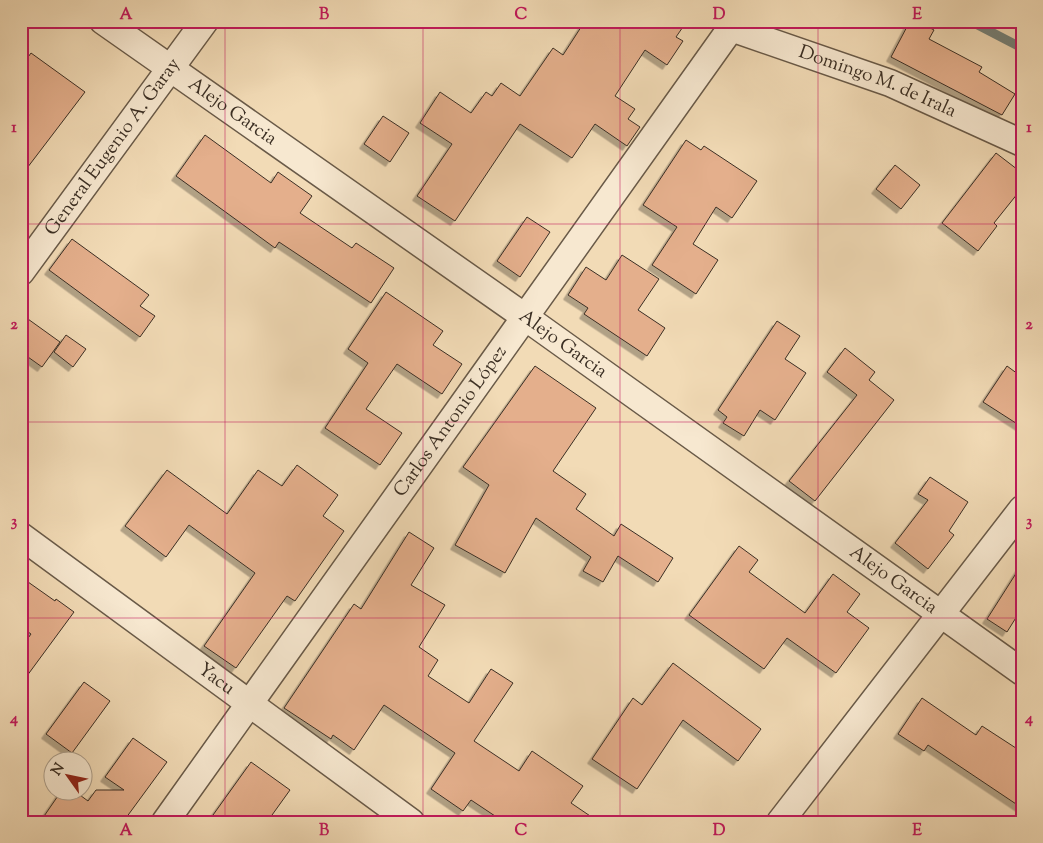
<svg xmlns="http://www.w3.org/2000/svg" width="1043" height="843" viewBox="0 0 1043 843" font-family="'Sorts Mill Goudy',serif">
	<defs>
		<filter id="shadow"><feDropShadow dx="-4.5" dy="4.5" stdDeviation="0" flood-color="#0004"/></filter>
	</defs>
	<rect width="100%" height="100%" fill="#f2dbb6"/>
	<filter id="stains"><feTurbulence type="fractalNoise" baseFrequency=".004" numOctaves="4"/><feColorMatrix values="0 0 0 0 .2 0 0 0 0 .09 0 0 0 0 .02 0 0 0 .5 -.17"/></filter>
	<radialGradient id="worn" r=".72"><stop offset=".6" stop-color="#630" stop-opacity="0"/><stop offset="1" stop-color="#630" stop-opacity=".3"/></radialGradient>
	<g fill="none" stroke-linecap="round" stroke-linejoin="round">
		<!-- stream -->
		<path stroke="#75827a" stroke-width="9" d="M 970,21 L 1022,48"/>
	</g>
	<!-- building -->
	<path fill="#e4af8c" stroke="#3b2f24" filter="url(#shadow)" d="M 585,21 L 687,21 L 676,37 L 683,41 L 667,65 L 645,50 L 615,96 L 635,109 L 628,119 L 640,127 L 627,146 L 595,124 L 572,158 L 520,124 L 455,221 L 417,196 L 452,144 L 420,123 L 440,92 L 471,113 L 486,92 L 492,96 L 501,83 L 520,96 L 553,48 L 563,55 Z
		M 910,21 L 917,21 L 934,30 L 929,39 L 982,67 L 979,72 L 1015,94 L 1002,115 L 891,57 Z
		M 31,53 L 85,92 L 21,176 L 21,67 Z
		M 383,116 L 409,133 L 390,162 L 364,144 Z
		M 205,135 L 271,183 L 278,172 L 312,196 L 300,213 L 352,248 L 356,243 L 394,268 L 371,303 L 279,242 L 275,248 L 176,176 Z
		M 686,140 L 701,150 L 704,146 L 757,181 L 732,218 L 716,207 L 693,244 L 718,260 L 696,294 L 652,265 L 677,227 L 643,205 Z
		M 996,153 L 1022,173 L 1022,188 L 994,223 L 997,226 L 978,251 L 942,223 Z
		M 895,165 L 920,185 L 901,209 L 876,189 Z
		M 527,217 L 550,232 L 520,277 L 497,261 Z
		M 72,239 L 149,295 L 140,306 L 155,316 L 140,337 L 49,270 Z
		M 622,255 L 659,279 L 638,310 L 665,328 L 647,356 L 584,314 L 588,308 L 568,295 L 586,267 L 606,280 Z
		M 386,292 L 443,331 L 433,345 L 462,364 L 442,394 L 397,364 L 366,409 L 402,433 L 380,465 L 325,428 L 368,363 L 348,349 Z
		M 21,314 L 60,342 L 42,367 L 21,352 Z
		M 777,321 L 800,336 L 785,359 L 806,373 L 775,420 L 760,410 L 744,436 L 723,423 L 727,417 L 718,410 Z
		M 66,335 L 86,349 L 73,367 L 54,352 Z
		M 845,348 L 875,372 L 869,380 L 894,400 L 815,501 L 789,481 L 857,395 L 827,372 Z
		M 535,366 L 596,408 L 553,471 L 586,494 L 576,509 L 614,536 L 621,524 L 673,558 L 658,582 L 618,556 L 603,582 L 583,571 L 591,557 L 536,518 L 505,573 L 455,545 L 489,485 L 463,467 Z
		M 1007,366 L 1022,377 L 1022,427 L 983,402 Z
		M 297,465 L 338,495 L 323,516 L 344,531 L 295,601 L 287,596 L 236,668 L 204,646 L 255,573 L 189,525 L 166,557 L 125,526 L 167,470 L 227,514 L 258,470 L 282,486 Z
		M 930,477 L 968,502 L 949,531 L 954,535 L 928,569 L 895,543 L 928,500 L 918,494 Z
		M 409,532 L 434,548 L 411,585 L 445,605 L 419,647 L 438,660 L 428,676 L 469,703 L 491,669 L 513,683 L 474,741 L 519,771 L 532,751 L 583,786 L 571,803 L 599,822 L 504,822 L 471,800 L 463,811 L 431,789 L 455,753 L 384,705 L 354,750 L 333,735 L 331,739 L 284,708 L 354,604 L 361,609 Z
		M 739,546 L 758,560 L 749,572 L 805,613 L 833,574 L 860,594 L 847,612 L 869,628 L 836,673 L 787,638 L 764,669 L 689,615 Z
		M 1022,564 L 1022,608 L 1007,632 L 987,619 Z
		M 21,577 L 55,601 L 56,599 L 74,612 L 21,684 L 21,648 L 31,634 L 21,627 Z
		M 673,663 L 761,729 L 738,761 L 683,720 L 637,789 L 592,759 L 633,698 L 642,705 Z
		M 84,682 L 110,701 L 72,753 L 46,734 Z
		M 922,698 L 976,735 L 982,726 L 1022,752 L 1022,808 L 928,745 L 924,751 L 898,734 Z
		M 133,738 L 167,762 L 123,822 L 40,822 L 62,790 L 73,790 L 88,801 L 96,790 L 124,790 L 105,777 Z
		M 251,762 L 290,790 L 267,822 L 208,822 Z"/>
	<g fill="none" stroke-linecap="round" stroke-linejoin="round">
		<!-- minor casing -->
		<g stroke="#695a48" stroke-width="29">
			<g id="minor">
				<path id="s1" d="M 103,21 L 525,317 L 1022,672"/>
				<path id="s2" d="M 731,28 L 890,83 L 1022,143"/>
				<path id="s3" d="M 21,272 L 205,21"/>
				<path id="s4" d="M 21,536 L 411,822"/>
				<path id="s5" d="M 165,822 L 736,21"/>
				<path d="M 780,822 L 1022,509"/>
			</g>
		</g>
		<!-- minor -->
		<use href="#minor" stroke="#f7e8d0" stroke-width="26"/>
	</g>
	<!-- grid -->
	<path fill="none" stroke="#c2185b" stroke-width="1" stroke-opacity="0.55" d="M 225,21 L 225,822M 423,21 L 423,822M 620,21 L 620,822M 818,21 L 818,822M 21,224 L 1022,224M 21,422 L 1022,422M 21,618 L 1022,618"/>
	<g text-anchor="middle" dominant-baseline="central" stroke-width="4" stroke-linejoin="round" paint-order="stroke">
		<!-- street labels -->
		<g font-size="19" fill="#3b2f24" stroke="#f7e8d0">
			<text stroke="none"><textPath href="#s2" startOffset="156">Domingo M. de Irala</textPath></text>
			<text stroke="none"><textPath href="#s1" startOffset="158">Alejo Garcia</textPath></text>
			<text stroke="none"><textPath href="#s3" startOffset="155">General Eugenio A. Garay</textPath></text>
			<text stroke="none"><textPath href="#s1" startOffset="562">Alejo Garcia</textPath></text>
			<text stroke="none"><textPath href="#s5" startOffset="492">Carlos Antonio López</textPath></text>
			<text stroke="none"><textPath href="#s1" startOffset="968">Alejo Garcia</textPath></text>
			<text stroke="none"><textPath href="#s4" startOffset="242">Yacu</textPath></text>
		</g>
	</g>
	<!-- margin -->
	<rect width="1043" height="843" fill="none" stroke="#f2dbb6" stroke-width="55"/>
	<!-- north arrow -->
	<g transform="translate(68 776) rotate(303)"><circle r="24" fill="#f7e8d0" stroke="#ac9e8b"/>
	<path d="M0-4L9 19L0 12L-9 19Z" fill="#8f2418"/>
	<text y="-8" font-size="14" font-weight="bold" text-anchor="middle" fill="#3b2f24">N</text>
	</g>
	<rect x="28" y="28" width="988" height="788" fill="none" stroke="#c2185b" stroke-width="2"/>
	<g font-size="16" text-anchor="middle" font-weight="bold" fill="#c2185b">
		<text x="126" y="19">A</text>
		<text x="324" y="19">B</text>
		<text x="521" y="19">C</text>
		<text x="719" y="19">D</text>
		<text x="917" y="19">E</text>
		<text x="14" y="132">1</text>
		<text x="1029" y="132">1</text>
		<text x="14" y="329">2</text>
		<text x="1029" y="329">2</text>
		<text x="14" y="526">3</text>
		<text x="1029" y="526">3</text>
		<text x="14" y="723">4</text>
		<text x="1029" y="723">4</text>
		<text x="126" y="835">A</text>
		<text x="324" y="835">B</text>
		<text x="521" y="835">C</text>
		<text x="719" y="835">D</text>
		<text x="917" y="835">E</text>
	</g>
	<rect width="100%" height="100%" filter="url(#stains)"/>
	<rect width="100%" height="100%" fill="url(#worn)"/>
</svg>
